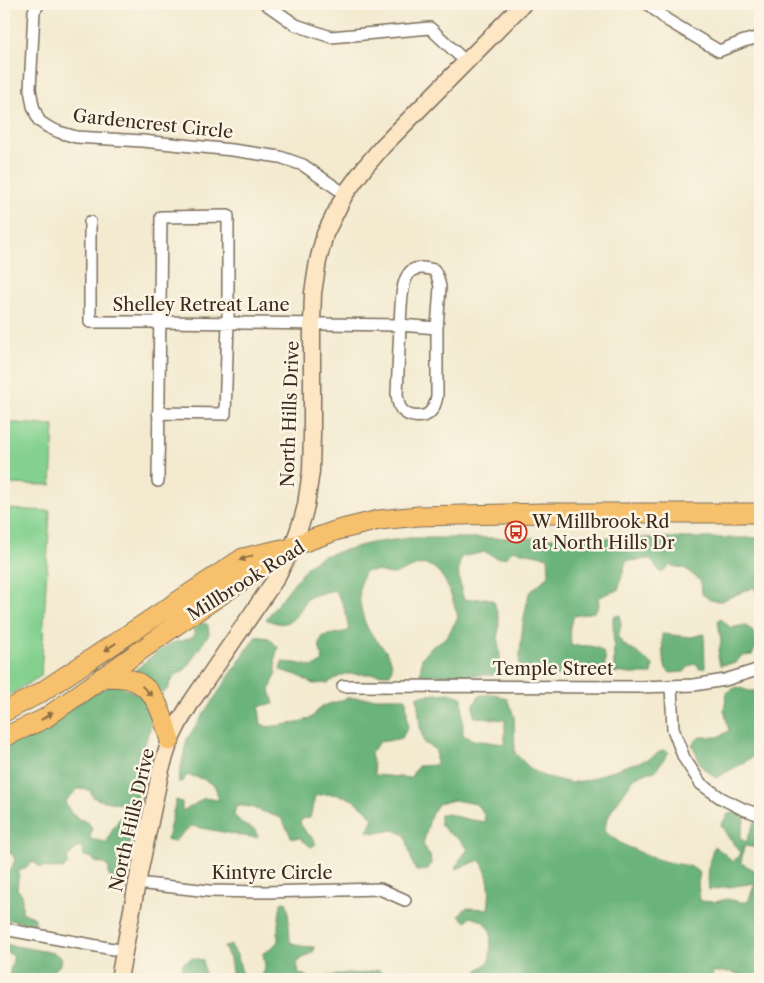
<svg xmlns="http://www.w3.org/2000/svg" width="764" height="983" viewBox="0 0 764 983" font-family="'Libre Caslon Text',serif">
	<rect width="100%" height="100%" fill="#fcf5e5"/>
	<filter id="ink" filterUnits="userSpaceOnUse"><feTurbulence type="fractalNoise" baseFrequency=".02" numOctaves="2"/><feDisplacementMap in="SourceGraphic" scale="10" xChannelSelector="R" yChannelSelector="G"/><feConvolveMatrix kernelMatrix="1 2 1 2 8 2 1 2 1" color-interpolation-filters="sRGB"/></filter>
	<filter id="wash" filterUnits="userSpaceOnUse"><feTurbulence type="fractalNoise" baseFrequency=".0096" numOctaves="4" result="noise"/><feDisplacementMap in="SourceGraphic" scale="20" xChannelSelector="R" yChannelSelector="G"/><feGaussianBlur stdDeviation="1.12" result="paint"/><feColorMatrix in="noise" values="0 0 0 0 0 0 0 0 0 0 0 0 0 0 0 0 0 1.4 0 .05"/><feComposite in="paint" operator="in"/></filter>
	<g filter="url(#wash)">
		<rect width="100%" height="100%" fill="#f3ead0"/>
		<!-- green -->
		<path fill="#84d18f" stroke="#607e56" d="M 4,422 L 54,426 L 51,485 L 4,484 Z
			M 7,509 L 50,511 L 41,676 L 4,698 L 4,511 Z"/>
		<!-- forest -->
		<path fill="#6bb37a" stroke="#536e4c" d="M 409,538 L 760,538 L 760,601 L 754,587 L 721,601 L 710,600 L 702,594 L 701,582 L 686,569 L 669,565 L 667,569 L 661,573 L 650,559 L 626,561 L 618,590 L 606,594 L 598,598 L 599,606 L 594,612 L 574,616 L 570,626 L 571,646 C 581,646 602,643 605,657 C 606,660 604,667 604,670 L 593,675 L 524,676 L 519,663 L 523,623 L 529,593 L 549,575 L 548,557 L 512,550 L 507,557 L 497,558 L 485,552 L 461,557 C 456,572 460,586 464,600 L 486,598 L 494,601 L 499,620 L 498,642 L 500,657 L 501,670 L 496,675 L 420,675 L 422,658 L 430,648 L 447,637 L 458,617 C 452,599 444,560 419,565 C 410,567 402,573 392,574 C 387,574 382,572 377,571 C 373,571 369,571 365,571 C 355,588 360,614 369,631 C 377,643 398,657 390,674 L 345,674 L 334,679 L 328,683 L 313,684 L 297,675 L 280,670 L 282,662 L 296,663 L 313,667 L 323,661 L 319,644 L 323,636 L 349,631 C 347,617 344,601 334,590 L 318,594 L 307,598 C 297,617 289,631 266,619 L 308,565 L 323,556 L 371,543 Z
			M 620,615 L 621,625 L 618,637 L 624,645 L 636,652 L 653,665 L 652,674 L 631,674 L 614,672 L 613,617 Z
			M 720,618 L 731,628 L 745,625 L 753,632 L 757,645 L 752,655 L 741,656 L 736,663 L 720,665 L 718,656 L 721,641 L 718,621 Z
			M 205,623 L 208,625 L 209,634 L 185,670 L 178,673 L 171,680 L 168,689 L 162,693 L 133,672 C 145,662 158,650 172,643 C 180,640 188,641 195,635 L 193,630 L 196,625 Z
			M 662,634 L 691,637 L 704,634 L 705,668 L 699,668 L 696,663 L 690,666 L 684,672 L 670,673 L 666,669 L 663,658 Z
			M 256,636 L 269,638 L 278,647 L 275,658 L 276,673 L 270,690 L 274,704 L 264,705 L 259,708 L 261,724 L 268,727 L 296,723 L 311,718 L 322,706 L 340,701 L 347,698 L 406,698 L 408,727 L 401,739 L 379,742 L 371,753 L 375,775 L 410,778 L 418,766 L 436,765 L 436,750 L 424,743 L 420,726 L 417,696 L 449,693 L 462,697 L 463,735 L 473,740 L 505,744 L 505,720 L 474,717 L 473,706 L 480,695 L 495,694 L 507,699 L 514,716 L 515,753 L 530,768 L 543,776 L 571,783 L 588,780 L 622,767 L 649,759 L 663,750 L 669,752 L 655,771 L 642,774 L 634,778 L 612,810 L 606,822 L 605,832 L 622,844 L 650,857 L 667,862 L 690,866 L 700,873 L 698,883 L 700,901 L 715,902 L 727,899 L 741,902 L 748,902 L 755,883 L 709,890 C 707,875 709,860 714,846 L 725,854 L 733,862 L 741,853 L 728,837 L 721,825 L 728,814 L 737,812 L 745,817 L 740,838 L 746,842 L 755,821 L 760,821 L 760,848 L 744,846 L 741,863 L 760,873 L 760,979 L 748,979 L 748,978 L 732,972 L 713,972 L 711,979 L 476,979 L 478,970 L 490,961 L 491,932 L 483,921 L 471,917 L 466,922 L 459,915 L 466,908 L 488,909 C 491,891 490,876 480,860 L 456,869 L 459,861 L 468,849 L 460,840 L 446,831 L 440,823 L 440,815 L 449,814 L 466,819 L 485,822 L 484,814 L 476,804 L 454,800 L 438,804 L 431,815 L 423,844 L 430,856 L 431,864 L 427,870 L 416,871 L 413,864 L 405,835 L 394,830 L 376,833 L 367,831 L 373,818 C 358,799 340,790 315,796 L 310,818 L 302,819 L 300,823 L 307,834 L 311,836 L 316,844 L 311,847 L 300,838 L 292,838 L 281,818 L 250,807 L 236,805 L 234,815 L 244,825 L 255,830 L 258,837 L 249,837 L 191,826 L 173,842 L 167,839 L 176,800 L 182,802 L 182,811 L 192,806 L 204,798 L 219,800 L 215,786 L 203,779 L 187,775 L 183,781 L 178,782 L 187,739 Z
			M 760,682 L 760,753 L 716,778 L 702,767 L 692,744 L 700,737 L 718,737 L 729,731 L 724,709 L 727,692 L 737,687 L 749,691 L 758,691 Z
			M 118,685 C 156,701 158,710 144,747 C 142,751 139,756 138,761 C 136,769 139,776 139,784 C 138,792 137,799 136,807 L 100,800 L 93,797 L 90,790 L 78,789 L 65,802 L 71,813 L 78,819 L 87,821 L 92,828 L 90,839 L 107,842 L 112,830 L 124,812 L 135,813 L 122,886 L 118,886 L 109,876 L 109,868 L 104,864 L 95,862 L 92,858 L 84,856 L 83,850 L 80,846 L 68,856 L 67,865 L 63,869 L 39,867 L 36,863 L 32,862 L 24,869 L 19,871 L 17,889 L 22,894 L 22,912 L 35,918 L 35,924 L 4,919 L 4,887 L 6,873 L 11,870 L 15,859 L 11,853 L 4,853 L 4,747 L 98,691 L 110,686 Z
			M 286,901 L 288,908 L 290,942 L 301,946 L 314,947 L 314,951 L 303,958 L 297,963 L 299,973 L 313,979 L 348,973 L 361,974 L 379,970 L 387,979 L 233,979 L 230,959 L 224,947 L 231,945 L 238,957 L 242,973 L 252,977 L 262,976 L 265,967 L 263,953 L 271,949 L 278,941 L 278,925 L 281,903 Z
			M 4,944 L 54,953 L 62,958 L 59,966 L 49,975 L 49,979 L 8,979 L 14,956 L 4,951 Z
			M 192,958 L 203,960 L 205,977 L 207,979 L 181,979 L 183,963 Z"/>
	</g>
	<g filter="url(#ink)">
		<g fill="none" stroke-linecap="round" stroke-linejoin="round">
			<!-- minor casing -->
			<g stroke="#7b6d5c" stroke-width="14">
				<path id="minor" d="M 39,4 L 34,11 L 30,89 L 33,106 L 39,121 L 48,127 L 59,132 L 76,137 L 142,141 L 232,150 L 280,157 L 303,165 L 345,194
					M 266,4 L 296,25 L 331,37 L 430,28 L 466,62
					M 648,4 L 667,20 L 719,51 L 744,41 L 760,37
					M 90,222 L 90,322 L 159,322 L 400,325 C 401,312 400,280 411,271 C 418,266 427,268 434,270 L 438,278 L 440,287 L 437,328 L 437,396 C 436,401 435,407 431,411 C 425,419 409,418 402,410 C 398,406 398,400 397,394 L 400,325 L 437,328
					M 158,481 L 161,217 L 228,216 L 228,323 L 225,414 L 158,413
					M 343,686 L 641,687 L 694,685 L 725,680 L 760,669
					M 671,686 L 673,729 L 684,758 L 701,784 L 721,798 L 743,809 L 760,815
					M 137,883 L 209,891 L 265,892 L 380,889 L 405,900
					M 4,929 L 124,951"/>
			</g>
			<!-- secondary casing -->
			<g stroke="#7b6d5c" stroke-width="19">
				<path id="secondary" d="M 119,979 L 137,883 L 161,769 L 170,741 L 180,721 L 192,701 L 275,580 L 293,546 L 303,517 L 306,505 L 311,471 L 312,434 L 312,324 L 313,293 L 318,261 L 325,234 L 345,194 L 365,167 L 383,146 L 523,4"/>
			</g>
			<!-- primary casing -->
			<g stroke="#7b6d5c" stroke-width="21">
				<path id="primary" d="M 102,677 C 111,677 120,677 129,679 C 157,687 163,717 170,741
					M 4,712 L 40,693 L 243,558 L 282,549
					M 4,737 L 44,719 L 178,624 L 293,546 L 338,530 L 379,520 L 419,516 L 544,513 L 760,513"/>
			</g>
			<!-- minor -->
			<use href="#minor" stroke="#fff" stroke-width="11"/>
			<!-- secondary -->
			<use href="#secondary" stroke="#fce6c4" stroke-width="16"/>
			<!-- primary -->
			<use href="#primary" stroke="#f7c06c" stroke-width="19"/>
		</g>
		<!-- one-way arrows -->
		<defs><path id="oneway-solid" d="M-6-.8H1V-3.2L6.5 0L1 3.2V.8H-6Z" transform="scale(1.25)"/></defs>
		<g fill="#906e41">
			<use href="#oneway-solid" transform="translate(246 558) rotate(160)"/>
			<use href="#oneway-solid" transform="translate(110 647) rotate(147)"/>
			<use href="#oneway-solid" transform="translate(147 691) rotate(44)"/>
			<use href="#oneway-solid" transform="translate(47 716) rotate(-33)"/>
		</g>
	</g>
	<!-- icons -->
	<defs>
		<g id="bus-ring" transform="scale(1.125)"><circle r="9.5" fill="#fcf5e5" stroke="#c8321e" stroke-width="1.5"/><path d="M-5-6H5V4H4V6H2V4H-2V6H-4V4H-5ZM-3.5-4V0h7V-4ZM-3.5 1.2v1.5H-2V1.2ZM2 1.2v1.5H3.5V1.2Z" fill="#c8321e"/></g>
	</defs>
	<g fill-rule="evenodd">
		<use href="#bus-ring" x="516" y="532"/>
	</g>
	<g text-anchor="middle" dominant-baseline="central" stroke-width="5" stroke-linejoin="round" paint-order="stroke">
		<!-- street labels -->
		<g font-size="18" fill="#3b2a1e" stroke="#fcf5e5">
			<text transform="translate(153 124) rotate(6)">Gardencrest Circle</text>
			<text x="201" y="305">Shelley Retreat Lane</text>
			<text transform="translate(290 414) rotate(-88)">North Hills Drive</text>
			<text transform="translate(246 581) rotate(-32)">Millbrook Road</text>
			<text x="553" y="669">Temple Street</text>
			<text transform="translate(132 820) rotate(-77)">North Hills Drive</text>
			<text x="272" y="873">Kintyre Circle</text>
		</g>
		<!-- poi labels -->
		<g font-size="18" fill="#3b2a1e" stroke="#fcf5e5" text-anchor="start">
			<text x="532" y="522">W Millbrook Rd<tspan x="532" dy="21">at North Hills Dr</tspan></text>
		</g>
	</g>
	<!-- margin -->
	<rect width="764" height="983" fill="none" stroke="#fcf5e5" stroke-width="20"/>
</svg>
